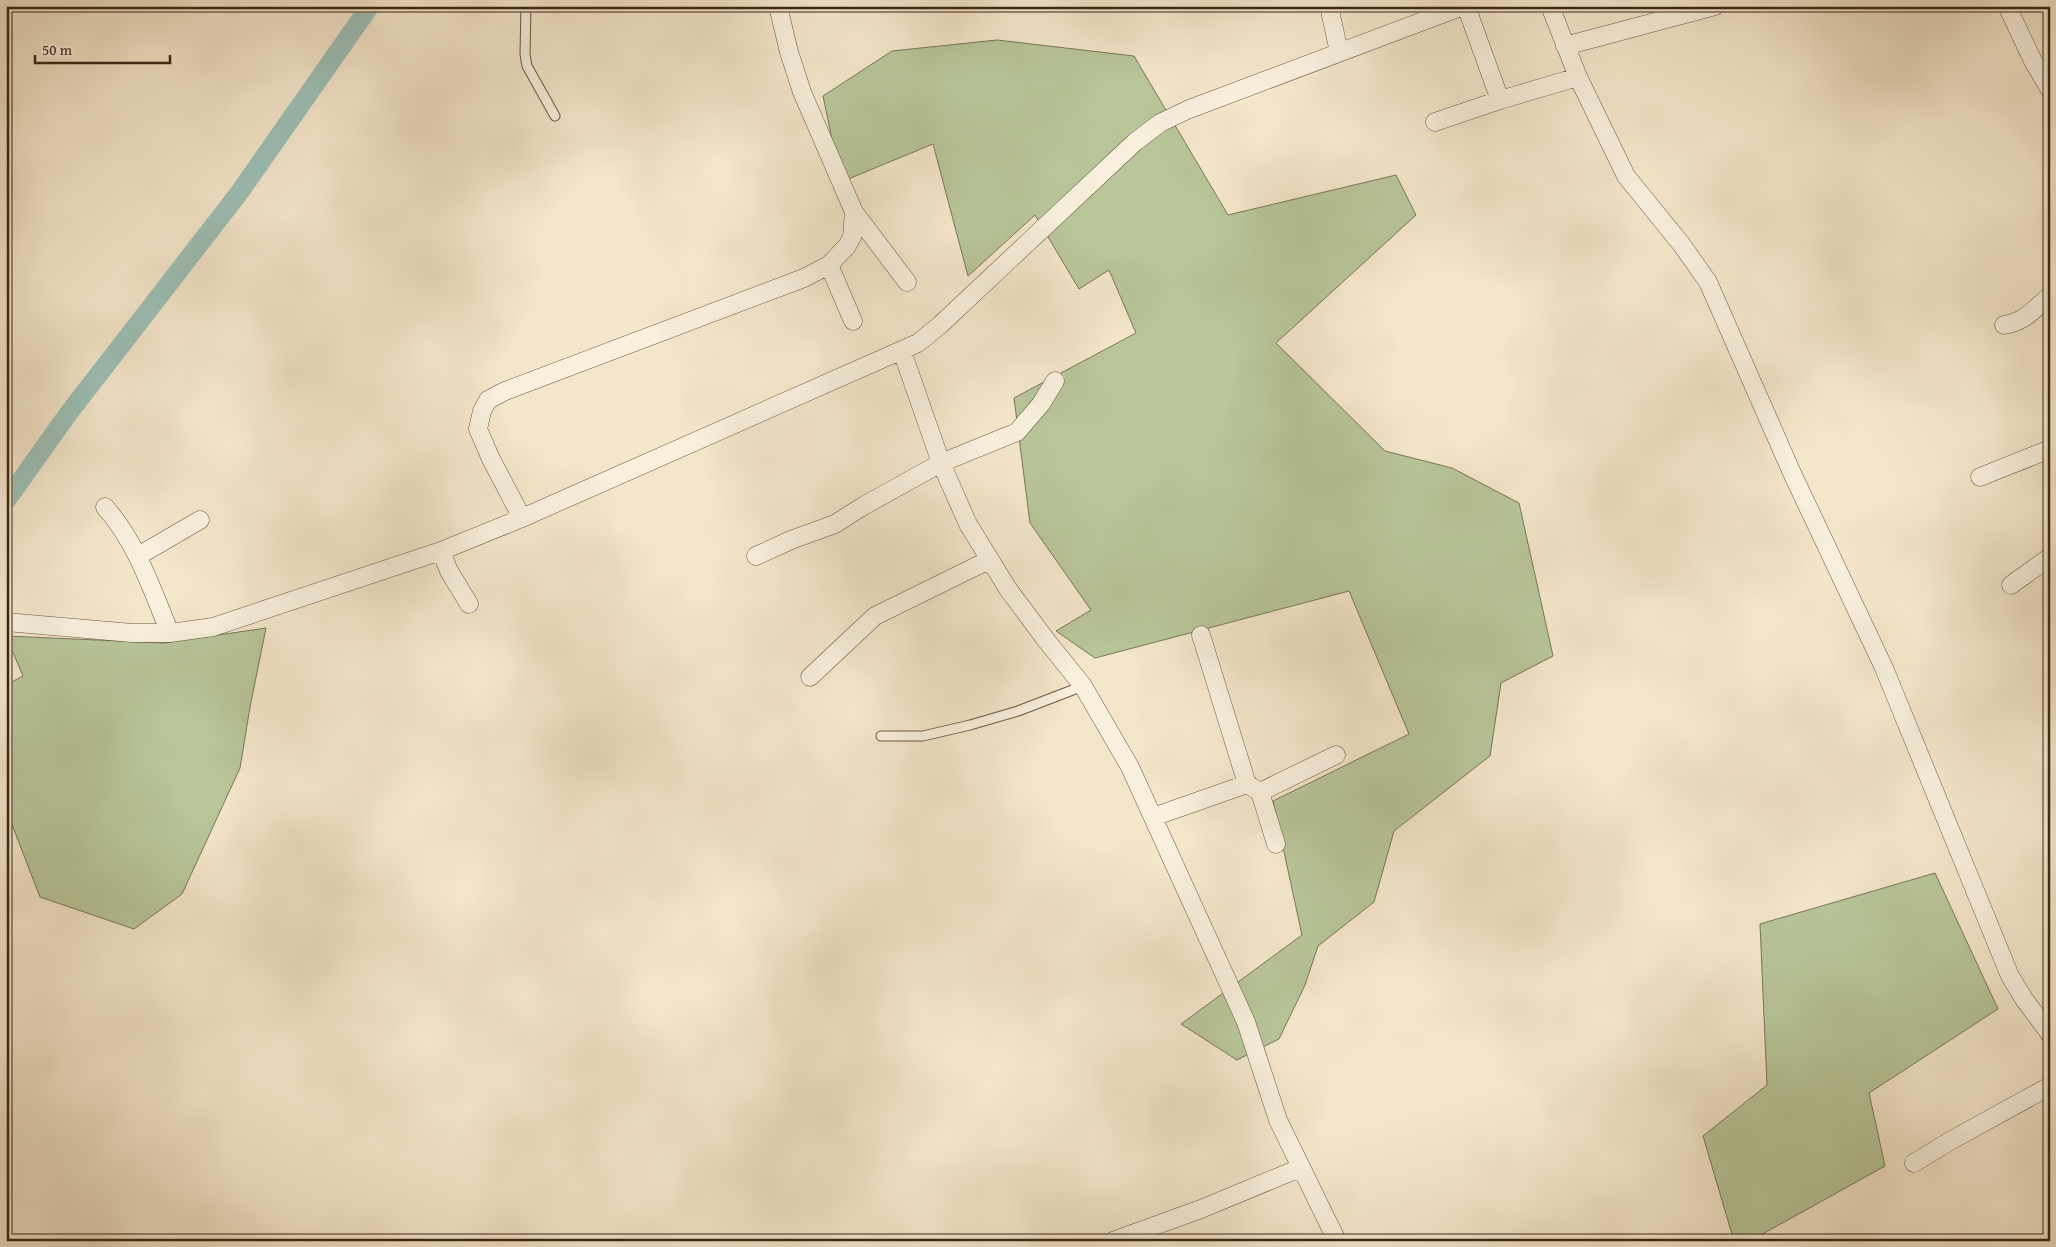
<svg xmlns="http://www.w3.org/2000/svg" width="2056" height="1247" viewBox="0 0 2056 1247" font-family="'Gentium Book Plus',serif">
	<rect width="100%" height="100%" fill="#f4e6cb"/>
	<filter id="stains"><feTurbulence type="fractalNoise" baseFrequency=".004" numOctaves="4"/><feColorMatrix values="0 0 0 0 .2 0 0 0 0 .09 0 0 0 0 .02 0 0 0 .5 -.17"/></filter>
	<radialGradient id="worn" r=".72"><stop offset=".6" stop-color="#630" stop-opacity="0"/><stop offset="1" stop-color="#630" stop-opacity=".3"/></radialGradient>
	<!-- green -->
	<path fill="#b8c69a" stroke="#797659" d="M 997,40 L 1134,56 L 1228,215 L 1396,175 L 1416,215 L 1276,343 L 1385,451 L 1452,468 L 1519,503 L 1553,656 L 1501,683 L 1490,756 L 1394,831 L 1374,902 L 1318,946 L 1305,985 L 1279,1039 L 1237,1060 L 1181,1024 L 1302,935 L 1273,801 L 1409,734 L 1349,591 L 1095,658 L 1056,631 L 1091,610 L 1030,523 L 1014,398 L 1136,333 L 1109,270 L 1079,289 L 1035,215 L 968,276 L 933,144 L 841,182 L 823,96 L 892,51 Z
		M 266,628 L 250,707 L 240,768 L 182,894 L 134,929 L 40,897 L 6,809 L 6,685 L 23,676 L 6,636 L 164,643 Z
		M 1935,873 L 1998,1009 L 1869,1093 L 1885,1166 L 1750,1241 L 1734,1241 L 1703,1136 L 1767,1085 L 1760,924 Z"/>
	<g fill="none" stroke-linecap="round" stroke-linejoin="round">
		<!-- canal -->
		<path stroke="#9cc0b6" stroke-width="19" d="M 6,501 L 68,414 L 239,193 L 370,6"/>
		<!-- service casing -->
		<g stroke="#685745" stroke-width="11">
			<path id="service" d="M 526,6 L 525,54 L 527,66 L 555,116
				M 881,736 L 923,736 L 970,725 L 1018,711 L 1083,686"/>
		</g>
		<!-- minor casing -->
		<g stroke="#685745" stroke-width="19">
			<path id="minor" d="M 1329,6 L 1339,52
				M 1466,6 L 1500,100
				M 1550,6 L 1578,77 L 1626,176 L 1682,245 L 1708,282 L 1792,473 L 1884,668 L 2010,976 L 2024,999 L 2050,1034
				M 2007,6 L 2033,61 L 2050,90
				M 1565,46 L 1715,6
				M 1435,122 L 1500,100 L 1578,77
				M 854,212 L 907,282
				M 829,265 L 853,321
				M 2004,325 C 2027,321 2033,309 2050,296
				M 902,351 L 941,463 L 968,524 L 1008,589 L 1046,640 L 1083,686 L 1130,767 L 1246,1022 L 1278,1120 L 1337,1241
				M 1980,477 L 2050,449
				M 105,507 C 137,543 152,590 170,633
				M 522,518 L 491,459 L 478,429 L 482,411 L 488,400 L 505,391 L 804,278 L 829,265 L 847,246 L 852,237 L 854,212 L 802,92 L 789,52 L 778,6
				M 441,551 L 449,571 L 469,604
				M 138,556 L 200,520
				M 756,556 L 791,540 L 835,524 L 865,505 L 941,463 L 1017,432 L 1041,404 L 1055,381
				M 2011,585 L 2050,557
				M 6,622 L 132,633 L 170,633 L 213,627 L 441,551 L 522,518 L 918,343 L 940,325 L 1135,142 L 1160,123 L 1187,110 L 1463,6
				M 1201,635 L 1247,784
				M 810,677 L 875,616 L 989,560
				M 1260,792 L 1336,755
				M 1153,817 L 1247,784 L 1260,792 L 1276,844
				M 1914,1163 L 1950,1141 L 2050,1086
				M 1113,1241 L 1201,1209 L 1300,1168"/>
		</g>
		<!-- service -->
		<use href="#service" stroke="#f8efdd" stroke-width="9"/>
		<!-- minor -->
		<use href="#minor" stroke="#f8efdd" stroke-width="18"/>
	</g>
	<!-- margin -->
	<rect width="2056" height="1247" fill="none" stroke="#f4e6cb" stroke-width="25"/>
	<rect x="8" y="8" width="2041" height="1232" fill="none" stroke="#3a2718" stroke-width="2.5"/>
	<rect x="12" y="12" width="2031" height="1222" fill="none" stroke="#3a2718"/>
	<!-- scale -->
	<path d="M35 55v8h135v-8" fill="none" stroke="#3a2718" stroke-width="2.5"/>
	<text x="42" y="55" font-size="15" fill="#3a2718" stroke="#f8efdd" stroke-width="4" paint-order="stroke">50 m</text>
	<rect width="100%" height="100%" filter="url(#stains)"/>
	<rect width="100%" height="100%" fill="url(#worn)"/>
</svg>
